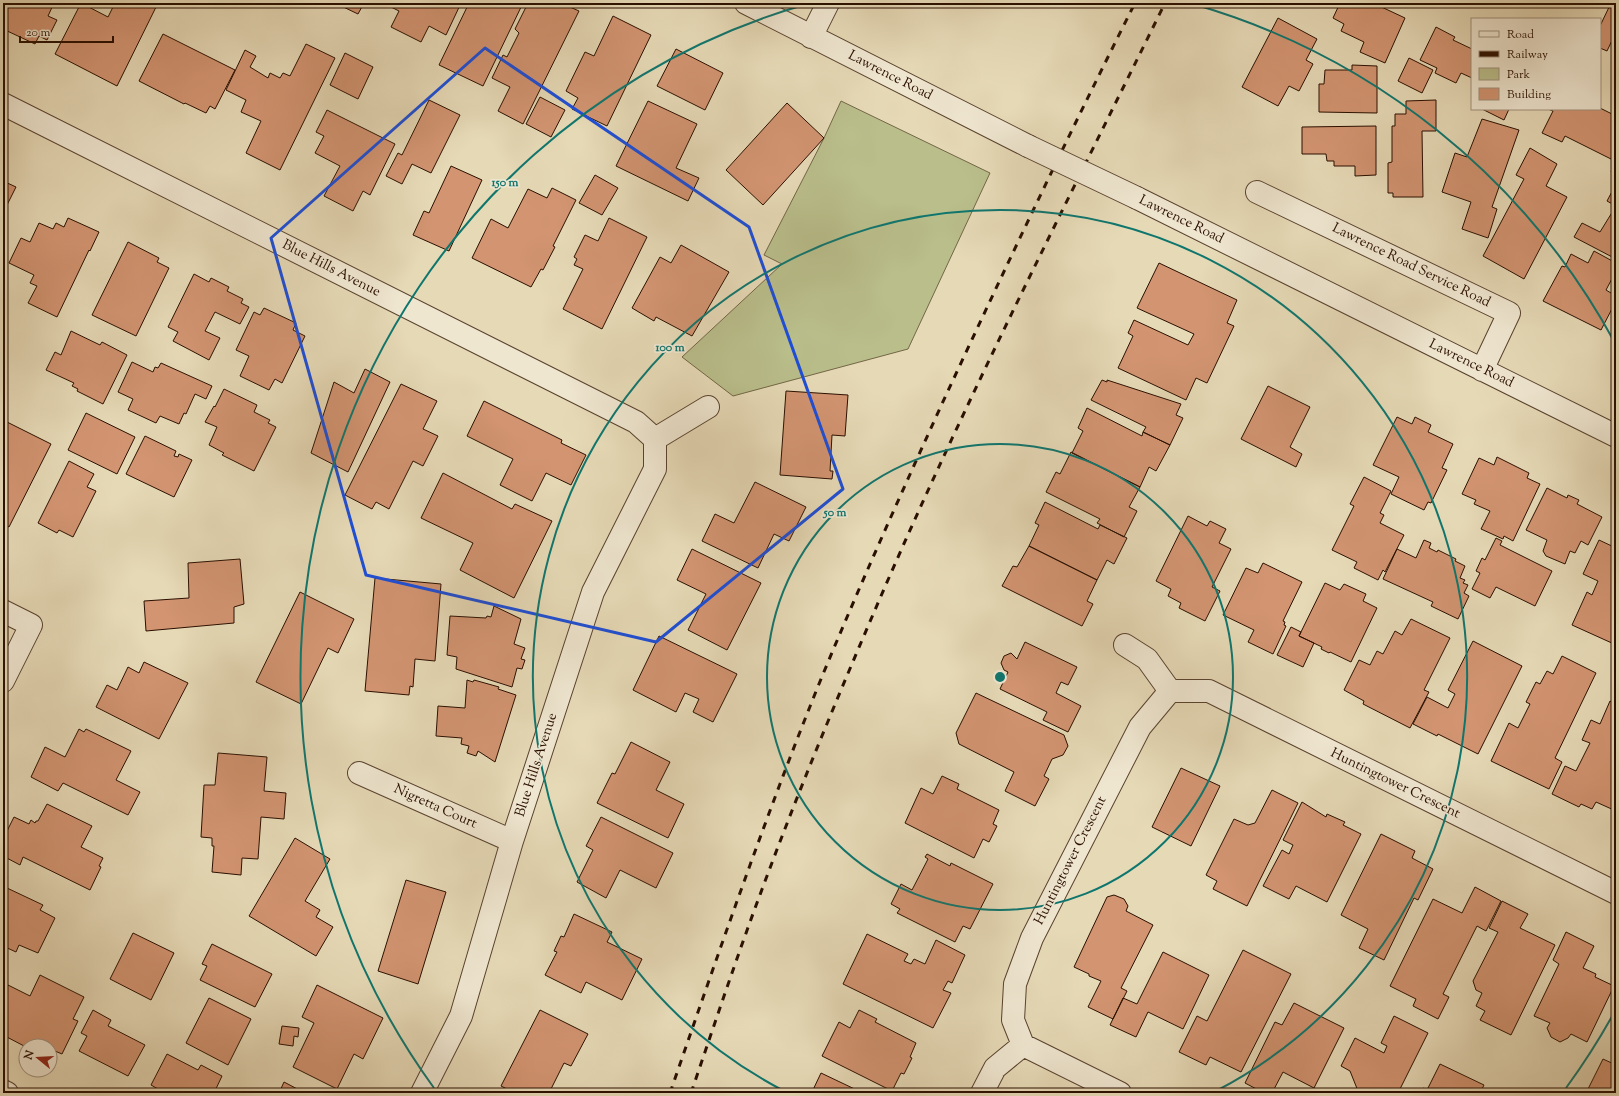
<svg xmlns="http://www.w3.org/2000/svg" width="1619" height="1096" viewBox="0 0 1619 1096" font-family="'Sorts Mill Goudy',serif">
	<rect width="100%" height="100%" fill="#e6d9b6"/>
	<filter id="stains"><feTurbulence type="fractalNoise" baseFrequency=".005" numOctaves="4"/><feColorMatrix values="0 0 0 0 .2 0 0 0 0 .09 0 0 0 0 .02 0 0 0 .5 -.17"/></filter>
	<radialGradient id="worn" r=".72"><stop offset=".6" stop-color="#630" stop-opacity="0"/><stop offset="1" stop-color="#630" stop-opacity=".3"/></radialGradient>
	<!-- green -->
	<path fill="#b9be8b" stroke="#726646" d="M 841,101 L 990,173 L 908,349 L 733,396 L 682,357 L 782,264 L 764,255 L 824,138 Z"/>
	<!-- building -->
	<path fill="#d29471" stroke="#2a0f00" d="M 3,3 L 54,3 L 48,16 L 57,20 L 47,40 L 39,36 L 35,44 L 3,29 Z
		M 81,3 L 108,17 L 115,3 L 158,3 L 117,86 L 55,54 Z
		M 335,3 L 364,3 L 358,14 Z
		M 393,3 L 461,3 L 446,35 L 429,26 L 421,42 L 391,27 L 399,11 L 391,7 Z
		M 469,3 L 523,3 L 483,86 L 439,65 Z
		M 528,3 L 561,3 L 579,11 L 523,124 L 498,111 L 510,87 L 492,78 L 503,55 L 507,57 L 519,33 L 515,29 Z
		M 1340,3 L 1373,3 L 1405,18 L 1385,63 L 1360,52 L 1364,42 L 1341,31 L 1344,24 L 1333,18 Z
		M 1611,3 L 1616,3 L 1616,32 L 1607,51 L 1600,48 L 1600,26 Z
		M 613,16 L 651,35 L 607,126 L 572,109 L 578,98 L 566,91 L 585,52 L 594,56 Z
		M 1278,18 L 1317,39 L 1306,60 L 1313,64 L 1299,91 L 1289,86 L 1278,106 L 1242,87 Z
		M 1436,27 L 1455,37 L 1453,40 L 1472,49 L 1472,78 L 1461,73 L 1456,83 L 1435,73 L 1437,68 L 1420,60 Z
		M 163,34 L 235,70 L 215,109 L 210,106 L 206,113 L 185,103 L 184,104 L 139,81 Z
		M 306,44 L 335,58 L 280,170 L 246,153 L 261,121 L 241,112 L 246,100 L 226,90 L 245,50 L 256,56 L 250,67 L 268,78 L 270,73 L 280,78 L 283,73 L 290,76 Z
		M 676,49 L 723,73 L 705,110 L 657,86 Z
		M 345,53 L 373,67 L 358,99 L 330,85 Z
		M 1409,58 L 1433,70 L 1422,93 L 1398,81 Z
		M 1352,65 L 1377,66 L 1377,113 L 1319,112 L 1319,84 L 1324,84 L 1325,70 L 1352,70 Z
		M 540,97 L 565,110 L 551,137 L 526,124 Z
		M 429,100 L 460,115 L 431,173 L 412,164 L 402,184 L 386,176 L 398,153 L 402,155 Z
		M 1436,100 L 1436,131 L 1422,131 L 1423,197 L 1393,197 L 1393,193 L 1388,193 L 1388,163 L 1392,162 L 1392,126 L 1395,126 L 1395,114 L 1406,114 L 1406,101 Z
		M 648,101 L 697,124 L 676,168 L 699,178 L 688,201 L 616,166 Z
		M 787,103 L 824,138 L 763,205 L 726,170 Z
		M 1600,108 L 1616,116 L 1614,121 L 1616,122 L 1616,150 L 1611,159 L 1565,136 L 1562,142 L 1542,133 L 1553,111 L 1548,109 L 1600,109 Z
		M 1482,109 L 1509,109 L 1504,120 Z
		M 327,110 L 395,144 L 370,195 L 363,191 L 353,211 L 324,196 L 340,166 L 315,153 L 324,136 L 316,132 Z
		M 1482,119 L 1519,130 L 1492,207 L 1497,209 L 1488,238 L 1462,229 L 1471,202 L 1442,192 L 1455,153 L 1467,157 Z
		M 1376,126 L 1376,175 L 1355,176 L 1355,166 L 1334,166 L 1334,161 L 1327,161 L 1326,154 L 1302,154 L 1302,127 Z
		M 1530,148 L 1557,164 L 1546,186 L 1567,197 L 1524,279 L 1483,256 L 1524,179 L 1516,175 Z
		M 1616,162 L 1616,175 L 1611,172 Z
		M 451,166 L 482,180 L 449,251 L 413,235 L 424,211 L 429,213 Z
		M 595,175 L 618,188 L 602,215 L 579,203 Z
		M 3,181 L 16,187 L 3,213 Z
		M 1616,184 L 1616,206 L 1607,201 Z
		M 552,188 L 576,200 L 553,246 L 555,247 L 543,270 L 541,269 L 531,287 L 472,258 L 491,219 L 508,228 L 528,189 L 547,198 Z
		M 1616,206 L 1616,259 L 1574,237 L 1582,223 L 1600,232 Z
		M 68,218 L 99,232 L 90,251 L 89,250 L 57,317 L 28,303 L 37,286 L 30,283 L 34,275 L 9,263 L 21,238 L 30,242 L 39,223 L 53,229 L 56,223 L 64,227 Z
		M 609,218 L 647,237 L 602,329 L 563,309 L 583,269 L 574,265 L 577,259 L 574,257 L 585,235 L 598,241 Z
		M 128,242 L 159,258 L 157,262 L 169,268 L 136,336 L 92,315 Z
		M 681,245 L 729,272 L 692,336 L 656,317 L 654,321 L 632,308 L 660,257 L 671,263 Z
		M 1594,251 L 1616,263 L 1616,271 L 1606,290 L 1616,296 L 1616,301 L 1601,330 L 1543,301 L 1562,266 L 1565,267 L 1571,254 L 1588,263 Z
		M 1159,263 L 1237,300 L 1227,323 L 1234,326 L 1207,383 L 1196,378 L 1186,400 L 1118,368 L 1133,336 L 1128,333 L 1134,320 L 1188,345 L 1194,334 L 1137,308 Z
		M 194,274 L 209,282 L 211,278 L 229,287 L 227,291 L 243,299 L 241,303 L 249,307 L 240,324 L 215,312 L 205,331 L 220,338 L 209,360 L 173,341 L 178,332 L 168,327 Z
		M 264,308 L 296,323 L 293,330 L 305,336 L 282,383 L 275,379 L 269,390 L 240,376 L 249,356 L 236,350 L 254,312 L 260,315 Z
		M 71,331 L 100,345 L 102,342 L 127,355 L 103,404 L 77,391 L 78,389 L 72,386 L 74,383 L 46,370 L 55,352 L 61,355 Z
		M 132,362 L 153,372 L 155,367 L 158,368 L 161,363 L 212,386 L 206,399 L 195,394 L 186,414 L 184,413 L 179,424 L 160,416 L 156,423 L 128,410 L 133,399 L 118,392 Z
		M 365,369 L 390,382 L 348,472 L 311,453 L 334,382 L 354,393 Z
		M 1102,380 L 1107,382 L 1107,380 L 1181,404 L 1176,415 L 1183,418 L 1170,445 L 1143,432 L 1146,427 L 1091,400 Z
		M 401,384 L 437,401 L 423,429 L 438,436 L 423,466 L 413,461 L 389,509 L 376,502 L 372,509 L 345,495 Z
		M 1268,386 L 1310,407 L 1290,447 L 1302,454 L 1296,467 L 1241,439 Z
		M 224,389 L 257,405 L 254,412 L 270,420 L 268,423 L 276,427 L 254,471 L 222,455 L 224,453 L 209,445 L 217,427 L 205,422 L 214,406 L 215,407 Z
		M 786,391 L 848,395 L 845,436 L 832,435 L 830,471 L 833,471 L 832,479 L 780,475 Z
		M 484,401 L 562,440 L 561,443 L 586,455 L 571,485 L 546,473 L 532,501 L 500,485 L 513,459 L 467,436 Z
		M 1087,408 L 1142,436 L 1143,432 L 1170,445 L 1156,471 L 1149,467 L 1140,487 L 1072,453 L 1083,431 L 1078,428 Z
		M 86,413 L 135,437 L 117,474 L 68,450 Z
		M 1397,417 L 1412,424 L 1415,417 L 1431,425 L 1428,432 L 1453,444 L 1442,468 L 1447,470 L 1431,503 L 1428,502 L 1424,510 L 1391,494 L 1399,477 L 1373,465 Z
		M 3,420 L 51,444 L 9,527 L 3,524 Z
		M 145,436 L 176,451 L 174,456 L 178,457 L 179,454 L 192,460 L 174,497 L 126,474 Z
		M 1071,452 L 1140,487 L 1129,507 L 1137,511 L 1124,537 L 1097,523 L 1100,519 L 1046,492 L 1056,472 L 1060,474 Z
		M 1497,457 L 1529,473 L 1527,478 L 1540,484 L 1513,541 L 1504,536 L 1503,539 L 1481,529 L 1490,511 L 1474,504 L 1476,500 L 1462,494 L 1479,458 L 1494,465 Z
		M 69,461 L 94,474 L 87,487 L 96,491 L 73,537 L 59,530 L 57,533 L 38,523 Z
		M 443,473 L 512,509 L 515,504 L 552,521 L 514,598 L 460,570 L 473,543 L 421,518 Z
		M 1364,477 L 1391,491 L 1380,513 L 1384,515 L 1380,523 L 1404,535 L 1385,572 L 1383,570 L 1378,580 L 1354,568 L 1357,562 L 1332,550 L 1354,506 L 1350,504 Z
		M 755,482 L 806,507 L 789,541 L 774,534 L 758,568 L 702,541 L 715,514 L 734,523 Z
		M 1547,488 L 1567,498 L 1568,495 L 1579,500 L 1577,504 L 1602,517 L 1588,545 L 1581,541 L 1575,553 L 1570,551 L 1565,564 L 1546,556 L 1543,551 L 1547,540 L 1526,530 Z
		M 1045,502 L 1098,529 L 1100,525 L 1127,538 L 1114,564 L 1107,560 L 1097,580 L 1029,546 L 1039,525 L 1035,523 Z
		M 1188,516 L 1207,526 L 1210,521 L 1226,529 L 1219,543 L 1231,549 L 1212,587 L 1220,591 L 1205,621 L 1179,608 L 1181,603 L 1168,596 L 1171,589 L 1156,581 Z
		M 1496,538 L 1502,541 L 1500,545 L 1552,571 L 1535,606 L 1496,587 L 1490,598 L 1472,589 L 1480,573 L 1476,571 L 1482,558 L 1485,560 Z
		M 1424,540 L 1431,543 L 1429,548 L 1437,552 L 1438,550 L 1456,559 L 1455,561 L 1465,566 L 1460,578 L 1465,580 L 1463,583 L 1468,585 L 1464,593 L 1469,596 L 1458,619 L 1431,606 L 1433,602 L 1383,579 L 1397,549 L 1416,558 Z
		M 1599,540 L 1616,548 L 1613,554 L 1616,555 L 1616,640 L 1614,644 L 1572,625 L 1587,592 L 1592,595 L 1598,581 L 1583,574 Z
		M 1029,546 L 1097,580 L 1087,601 L 1093,604 L 1082,626 L 1002,586 L 1013,566 L 1017,567 Z
		M 692,549 L 761,583 L 727,650 L 688,630 L 706,594 L 677,580 Z
		M 240,559 L 244,604 L 234,607 L 234,623 L 146,631 L 144,601 L 189,598 L 188,563 Z
		M 1263,563 L 1302,582 L 1283,621 L 1285,622 L 1284,625 L 1286,626 L 1273,654 L 1248,642 L 1254,630 L 1223,615 L 1246,568 L 1258,573 Z
		M 375,578 L 441,584 L 435,661 L 415,659 L 413,687 L 410,686 L 409,695 L 365,691 Z
		M 1325,583 L 1340,590 L 1344,584 L 1366,594 L 1363,601 L 1377,608 L 1351,662 L 1330,652 L 1329,653 L 1321,649 L 1322,647 L 1299,636 Z
		M 300,592 L 354,619 L 338,653 L 328,648 L 301,704 L 256,682 Z
		M 494,606 L 521,619 L 514,644 L 525,648 L 521,659 L 525,660 L 522,669 L 517,668 L 512,687 L 456,669 L 457,657 L 447,655 L 450,616 L 486,618 L 487,616 L 491,617 Z
		M 1411,619 L 1450,638 L 1424,690 L 1429,692 L 1410,728 L 1363,704 L 1364,701 L 1344,690 L 1359,660 L 1370,665 L 1377,651 L 1383,654 L 1395,631 L 1402,635 Z
		M 1291,627 L 1301,632 L 1299,636 L 1314,643 L 1303,667 L 1277,655 Z
		M 659,636 L 737,674 L 713,722 L 693,712 L 699,699 L 685,693 L 676,712 L 633,690 Z
		M 1473,641 L 1522,666 L 1478,754 L 1438,734 L 1437,736 L 1413,724 L 1427,697 L 1448,708 L 1455,694 L 1448,690 Z
		M 1025,642 L 1077,667 L 1068,685 L 1061,682 L 1056,693 L 1081,706 L 1068,732 L 1043,720 L 1047,712 L 1000,689 L 1008,672 L 1004,670 L 1001,663 L 1004,656 L 1011,653 L 1017,659 Z
		M 1562,656 L 1596,673 L 1555,758 L 1562,762 L 1549,789 L 1491,761 L 1509,723 L 1518,728 L 1530,704 L 1526,702 L 1536,682 L 1540,684 L 1547,671 L 1553,674 Z
		M 144,662 L 188,683 L 159,739 L 96,707 L 107,685 L 117,690 L 128,667 L 139,673 Z
		M 467,680 L 473,682 L 474,680 L 499,687 L 498,689 L 516,695 L 495,762 L 478,751 L 476,756 L 467,753 L 469,746 L 461,744 L 462,738 L 436,736 L 438,706 L 465,708 Z
		M 976,693 L 1064,735 L 1068,746 L 1063,755 L 1052,759 L 1044,776 L 1049,779 L 1035,806 L 1005,791 L 1014,772 L 959,744 L 956,733 Z
		M 1610,701 L 1616,704 L 1616,811 L 1596,802 L 1592,809 L 1581,804 L 1579,807 L 1552,794 L 1565,766 L 1576,771 L 1590,743 L 1582,740 L 1591,720 L 1600,724 Z
		M 79,729 L 84,732 L 86,729 L 131,751 L 116,780 L 140,792 L 128,815 L 63,783 L 58,791 L 31,777 L 45,747 L 65,757 Z
		M 631,742 L 670,762 L 656,790 L 684,804 L 668,838 L 597,803 L 612,773 L 615,774 Z
		M 218,753 L 267,757 L 264,791 L 286,793 L 284,819 L 261,817 L 258,859 L 242,858 L 241,875 L 212,872 L 214,846 L 212,846 L 212,838 L 201,837 L 204,785 L 215,785 Z
		M 1181,768 L 1220,786 L 1191,846 L 1152,827 Z
		M 942,776 L 959,784 L 957,789 L 999,810 L 993,824 L 997,826 L 989,842 L 983,839 L 974,858 L 905,823 L 921,788 L 933,794 Z
		M 1272,790 L 1298,803 L 1247,906 L 1213,889 L 1217,881 L 1206,875 L 1234,819 L 1248,825 L 1255,823 Z
		M 1302,802 L 1326,817 L 1327,814 L 1345,822 L 1343,825 L 1361,834 L 1327,902 L 1296,886 L 1289,899 L 1263,886 L 1282,850 L 1289,854 L 1293,845 L 1283,840 Z
		M 47,804 L 92,826 L 81,847 L 103,858 L 99,866 L 101,867 L 90,890 L 23,857 L 20,865 L 3,856 L 3,839 L 14,817 L 29,824 L 31,820 L 35,823 L 36,821 L 38,821 Z
		M 601,817 L 673,853 L 656,888 L 620,870 L 606,898 L 577,882 L 593,850 L 586,846 Z
		M 1381,834 L 1415,851 L 1412,858 L 1433,869 L 1418,900 L 1414,898 L 1384,960 L 1359,948 L 1368,929 L 1341,915 Z
		M 295,838 L 330,859 L 305,901 L 320,910 L 316,917 L 333,927 L 316,956 L 249,916 Z
		M 927,854 L 950,866 L 951,863 L 993,884 L 970,929 L 963,926 L 955,942 L 897,913 L 900,909 L 891,904 L 901,884 L 912,890 L 928,859 L 925,857 Z
		M 406,880 L 446,892 L 418,984 L 378,971 Z
		M 1475,887 L 1501,901 L 1486,931 L 1477,926 L 1443,994 L 1449,997 L 1438,1019 L 1413,1006 L 1416,999 L 1390,986 L 1433,899 L 1462,913 Z
		M 7,888 L 43,905 L 40,910 L 55,918 L 38,953 L 19,945 L 16,952 L 3,946 L 3,895 Z
		M 1114,895 L 1124,899 L 1128,906 L 1126,911 L 1153,925 L 1121,988 L 1127,991 L 1113,1019 L 1088,1007 L 1101,981 L 1089,976 L 1089,974 L 1074,967 L 1107,897 Z
		M 1502,901 L 1528,914 L 1520,928 L 1555,945 L 1511,1035 L 1480,1020 L 1485,1011 L 1476,1006 L 1482,993 L 1476,990 L 1473,981 L 1498,932 L 1489,928 Z
		M 574,914 L 612,932 L 607,942 L 642,959 L 622,1000 L 586,982 L 581,993 L 545,975 L 557,952 L 554,951 L 561,936 L 564,937 Z
		M 1566,932 L 1594,946 L 1583,968 L 1596,974 L 1595,977 L 1614,986 L 1587,1042 L 1571,1034 L 1568,1038 L 1560,1042 L 1551,1037 L 1547,1028 L 1550,1023 L 1534,1016 L 1559,964 L 1553,960 Z
		M 133,933 L 174,953 L 151,1000 L 110,979 Z
		M 867,934 L 908,954 L 904,961 L 911,964 L 914,959 L 925,964 L 936,940 L 965,955 L 952,983 L 948,981 L 943,990 L 951,993 L 933,1028 L 843,984 Z
		M 212,944 L 272,974 L 255,1007 L 200,980 L 207,966 L 202,964 Z
		M 1243,950 L 1291,974 L 1241,1072 L 1210,1057 L 1206,1065 L 1179,1052 L 1197,1016 L 1207,1021 Z
		M 1163,952 L 1209,975 L 1183,1029 L 1148,1012 L 1136,1037 L 1110,1025 L 1123,998 L 1137,1004 Z
		M 40,975 L 84,997 L 73,1019 L 78,1021 L 62,1054 L 50,1049 L 50,1046 L 45,1046 L 37,1042 L 35,1046 L 26,1047 L 3,1035 L 3,995 L 8,985 L 30,996 Z
		M 317,985 L 383,1018 L 363,1059 L 354,1054 L 337,1089 L 293,1067 L 314,1023 L 302,1017 Z
		M 209,998 L 251,1019 L 228,1065 L 186,1043 Z
		M 1294,1003 L 1344,1028 L 1314,1088 L 1283,1072 L 1272,1093 L 1264,1093 L 1245,1083 L 1275,1022 L 1282,1025 Z
		M 93,1010 L 111,1020 L 108,1026 L 145,1045 L 128,1076 L 79,1051 L 87,1036 L 81,1033 Z
		M 540,1010 L 588,1034 L 571,1066 L 564,1063 L 549,1093 L 515,1093 L 501,1086 Z
		M 859,1010 L 877,1019 L 875,1022 L 916,1043 L 910,1057 L 912,1058 L 904,1074 L 901,1073 L 892,1091 L 822,1056 L 839,1022 L 850,1028 Z
		M 1394,1016 L 1428,1033 L 1398,1093 L 1358,1093 L 1358,1091 L 1350,1071 L 1341,1066 L 1355,1038 L 1384,1053 L 1387,1046 L 1381,1043 Z
		M 282,1026 L 299,1028 L 298,1037 L 294,1036 L 293,1046 L 279,1044 Z
		M 167,1054 L 198,1070 L 201,1065 L 222,1076 L 214,1093 L 165,1093 L 151,1085 Z
		M 1603,1059 L 1616,1065 L 1616,1093 L 1591,1093 L 1587,1091 Z
		M 1440,1064 L 1484,1085 L 1480,1093 L 1420,1093 L 1423,1088 L 1427,1090 Z
		M 821,1073 L 863,1093 L 812,1092 Z
		M 284,1082 L 305,1093 L 279,1093 Z"/>
	<g fill="none" stroke-linecap="round" stroke-linejoin="round">
		<!-- street casing -->
		<g stroke="#59422e" stroke-width="24">
			<path id="street" d="M 746,3 L 1028,146
				M 811,37 L 828,3
				M 3,104 L 636,422 L 655,439 L 655,469 L 593,592 L 512,841 L 461,1016 L 422,1093
				M 1257,192 L 1509,313 L 1482,370
				M 1137,198 L 1616,436
				M 655,439 L 708,407
				M 3,611 L 31,625 L 3,681
				M 1125,645 L 1147,659 L 1170,691
				M 359,773 L 512,841
				M 3,1091 L 7,1093
				M 982,1093 L 995,1068 L 1023,1045
				M 1120,1093 L 1023,1045 L 1013,1020 L 1015,984 L 1032,938 L 1140,727 L 1170,691 L 1209,691 L 1616,893"/>
		</g>
		<!-- street -->
		<use href="#street" stroke="#efe6d0" stroke-width="22"/>
		<!-- rail -->
		<path stroke="#2a0f00" stroke-width="3" stroke-dasharray="7 7" stroke-linecap="butt" d="M 670,1093 C 718,954 766,815 821,679 C 859,587 900,496 941,406 C 1004,270 1068,136 1135,3
			M 691,1093 C 715,1023 738,953 764,884 C 800,787 840,691 881,596 C 968,395 1068,200 1165,3"/>
		<!-- street-bridge casing -->
		<g stroke="#59422e" stroke-width="24" stroke-linecap="butt">
			<path id="street-bridge" d="M 1028,146 L 1137,198"/>
		</g>
		<!-- street-bridge -->
		<use href="#street-bridge" stroke="#efe6d0" stroke-width="22"/>
	</g>
	<!-- marked area -->
	<path fill="none" stroke="#1d4ed8" stroke-width="3" stroke-linejoin="round" d="M 485,48 L 749,227 L 843,489 L 656,642 L 366,575 L 271,238 Z"/>
	<!-- distance rings -->
	<g fill="none" stroke="#0f766e" stroke-width="2">
		<circle cx="1000" cy="677" r="233"/>
		<path d="M784 1091A467 467 0 1 1 1216 1091"/>
		<path d="M1615 1011A700 700 0 0 1 1566 1088M434 1088A700 700 0 0 1 807 4M1193 4A700 700 0 0 1 1615 343"/>
	</g>
	<g text-anchor="middle" dominant-baseline="central" stroke-width="3.5" stroke-linejoin="round" paint-order="stroke">
		<!-- street labels -->
		<g font-size="14" fill="#2a0f00" stroke="#efe6d0">
			<text transform="translate(890 76) rotate(27)">Lawrence Road</text>
			<text transform="translate(1181 220) rotate(26)">Lawrence Road</text>
			<text transform="translate(1411 266) rotate(26)">Lawrence Road Service Road</text>
			<text transform="translate(331 269) rotate(27)">Blue Hills Avenue</text>
			<text transform="translate(1471 364) rotate(26)">Lawrence Road</text>
			<text transform="translate(537 765) rotate(-72)">Blue Hills Avenue</text>
			<text transform="translate(1395 784) rotate(26)">Huntingtower Crescent</text>
			<text transform="translate(435 807) rotate(24)">Nigretta Court</text>
			<text transform="translate(1071 861) rotate(-63)">Huntingtower Crescent</text>
		</g>
	</g>
	<circle cx="1000" cy="677" r="6" fill="#0f766e" stroke="#efe6d0" stroke-width="2"/>
	<g font-size="12" text-anchor="middle" font-weight="bold" fill="#0f766e" stroke="#efe6d0" stroke-width="3.5" stroke-linejoin="round" paint-order="stroke">
		<text x="505" y="186">150 m</text>
		<text x="670" y="351">100 m</text>
		<text x="835" y="516">50 m</text>
	</g>
	<!-- margin -->
	<rect width="1619" height="1096" fill="none" stroke="#e6d9b6" stroke-width="16"/>
	<rect x="4" y="4" width="1611" height="1088" fill="none" stroke="#2a0f00" stroke-width="2"/>
	<rect x="8" y="8" width="1603" height="1080" fill="none" stroke="#2a0f00"/>
	<!-- legend -->
	<rect x="1471" y="18" width="130" height="92" fill="#efe6d0" stroke="#a0907d"/>
	<rect x="1479" y="31" width="20" height="6" fill="#efe6d0" stroke="#a0907d"/>
	<text x="1507" y="38" font-size="12" fill="#2a0f00">Road</text>
	<rect x="1479" y="51" width="20" height="6" fill="#2a0f00" stroke="#a0907d"/>
	<text x="1507" y="58" font-size="12" fill="#2a0f00">Railway</text>
	<rect x="1479" y="68" width="20" height="12" fill="#b9be8b" stroke="#a0907d"/>
	<text x="1507" y="78" font-size="12" fill="#2a0f00">Park</text>
	<rect x="1479" y="88" width="20" height="12" fill="#d29471" stroke="#a0907d"/>
	<text x="1507" y="98" font-size="12" fill="#2a0f00">Building</text>
	<!-- north arrow -->
	<g transform="translate(38 1058) rotate(288)"><circle r="19" fill="#efe6d0" stroke="#a0907d"/>
	<path d="M0-3L7 15L0 10L-7 15Z" fill="#8f2418"/>
	<text y="-6" font-size="11" font-weight="bold" text-anchor="middle" fill="#2a0f00">N</text>
	</g>
	<!-- scale -->
	<path d="M20 36v6h93v-6" fill="none" stroke="#2a0f00" stroke-width="2"/>
	<text x="26" y="36" font-size="12" fill="#2a0f00" stroke="#efe6d0" stroke-width="3" paint-order="stroke">20 m</text>
	<rect width="100%" height="100%" filter="url(#stains)"/>
	<rect width="100%" height="100%" fill="url(#worn)"/>
</svg>
